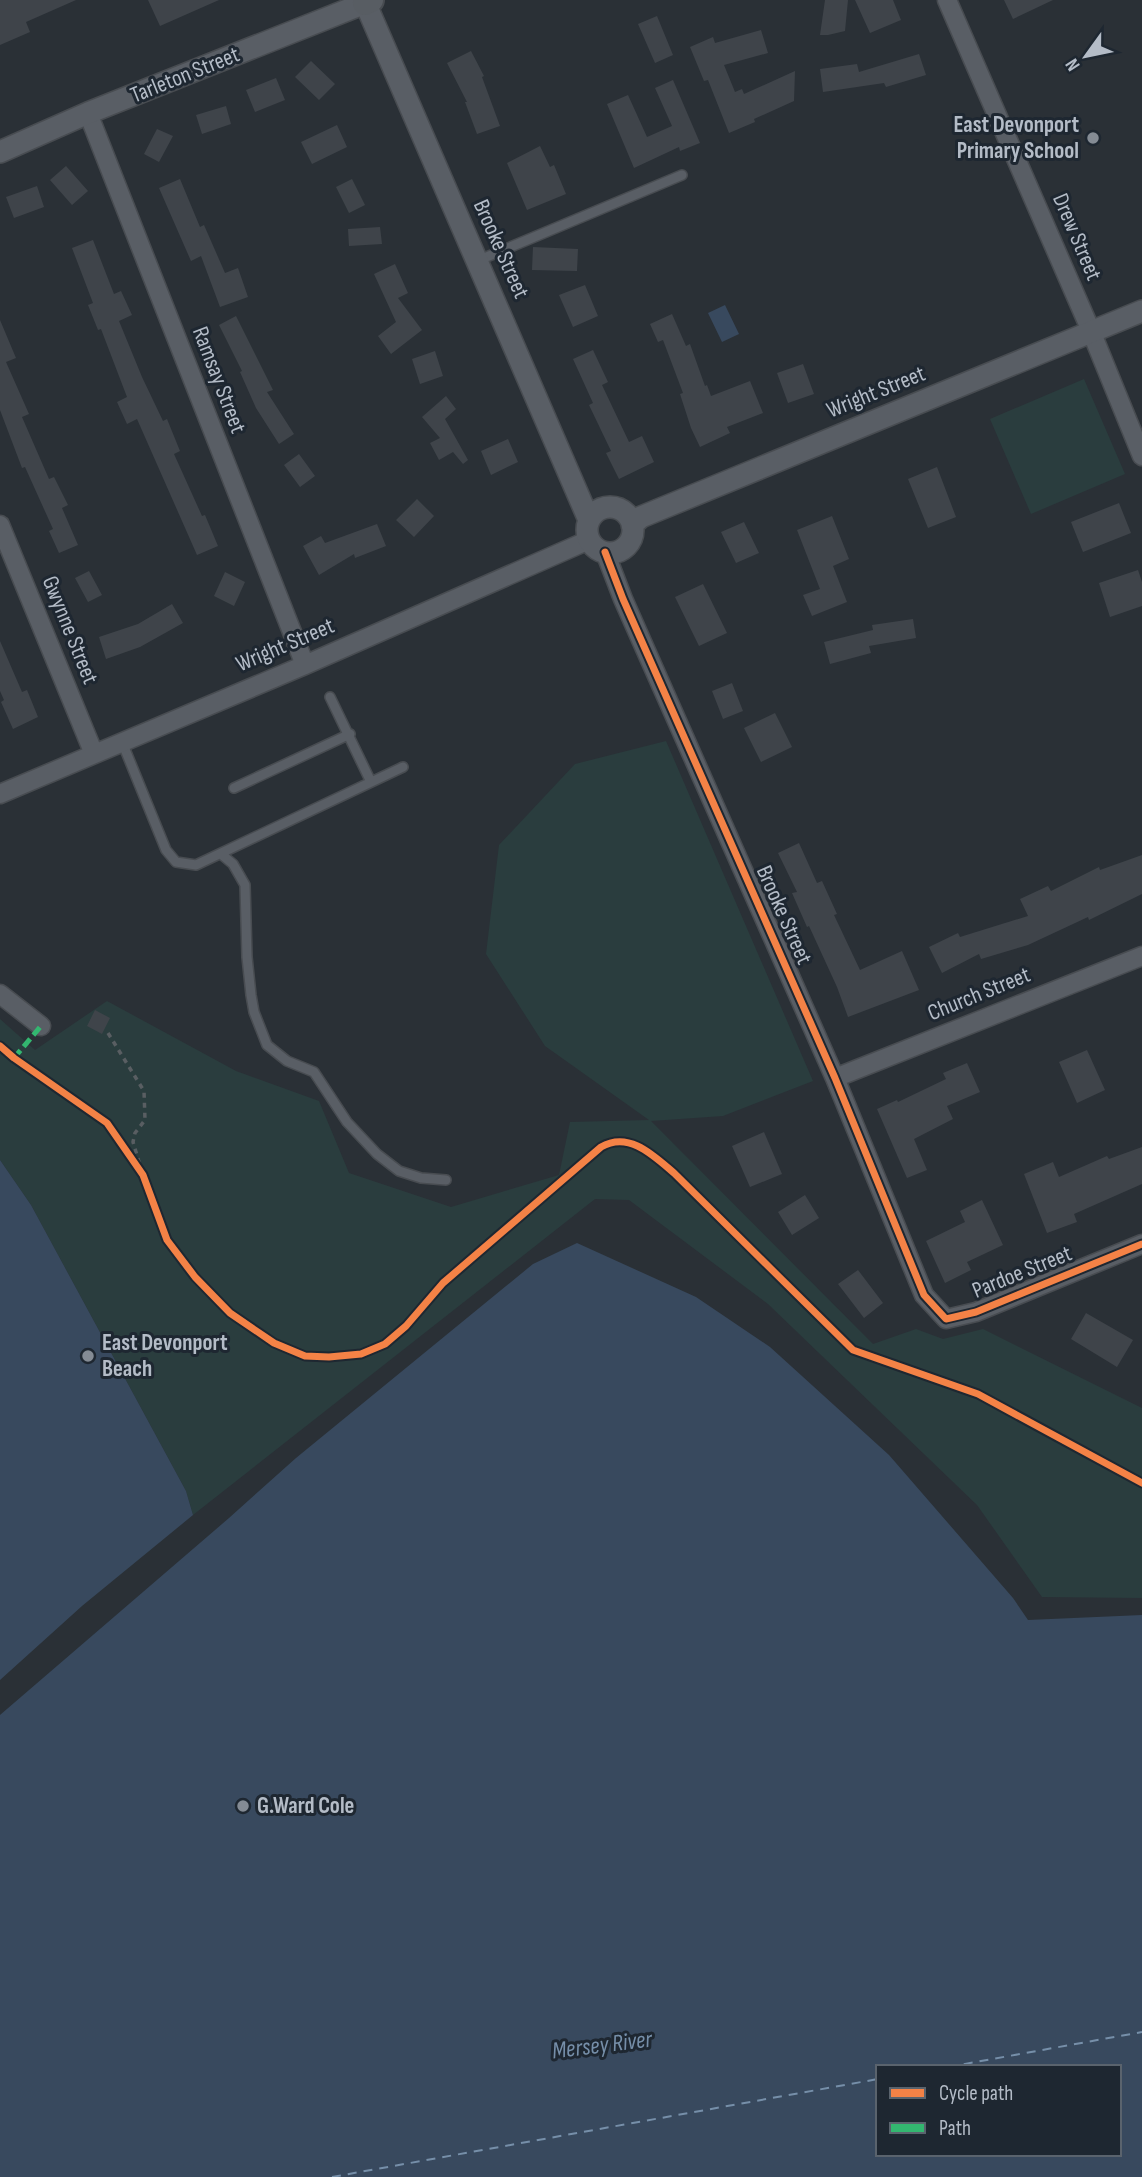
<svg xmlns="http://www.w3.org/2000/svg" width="1142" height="2177" viewBox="0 0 1142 2177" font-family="'Sofia Sans Condensed',sans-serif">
	<rect width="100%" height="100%" fill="#2a3036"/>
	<!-- green -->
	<path fill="#2a3d3e" d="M 1084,379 L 1125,474 L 1031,514 L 990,419 Z
		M 666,741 L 813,1081 L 723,1116 L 651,1121 L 873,1344 L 916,1329 L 943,1339 L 983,1329 L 1142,1408 L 1142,1598 L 1042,1597 L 977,1505 L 768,1304 L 629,1200 L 595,1199 L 193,1515 L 186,1491 L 31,1205 L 0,1160 L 0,1019 L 35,1050 L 107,1001 L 236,1071 L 319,1101 L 349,1173 L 451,1207 L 559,1175 L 570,1122 L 649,1120 L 545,1046 L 486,954 L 499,845 L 575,764 Z"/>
	<!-- water -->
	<path fill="#38495e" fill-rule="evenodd" d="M 725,305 L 739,334 L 722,342 L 708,313 Z
		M 0,1160 L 31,1205 L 186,1491 L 193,1515 L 82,1606 L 0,1680 Z
		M 577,1243 L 696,1297 L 770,1347 L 889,1455 L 1013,1598 L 1028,1620 L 1142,1615 L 1142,2177 L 0,2177 L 0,1715 L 229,1518 L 296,1458 L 533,1264 ZM 878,2067 L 1119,2067 L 1119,2154 L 878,2154 Z"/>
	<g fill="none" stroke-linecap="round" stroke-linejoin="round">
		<!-- ferry -->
		<path stroke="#768fa9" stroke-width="2" stroke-dasharray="9 7" stroke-linecap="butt" d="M 948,2067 L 1142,2032
			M 332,2177 L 878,2079"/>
	</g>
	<!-- building -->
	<path fill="#3f444a" d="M 0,0 L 76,0 L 26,22 L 30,32 L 0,45 Z
		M 148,0 L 219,0 L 160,26 Z
		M 825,0 L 848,0 L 845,31 L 828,35 L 820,35 Z
		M 855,0 L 893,0 L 901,20 L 870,33 Z
		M 1004,0 L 1053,0 L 1013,19 Z
		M 657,16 L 673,55 L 655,63 L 638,24 Z
		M 761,30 L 768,53 L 724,65 L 735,92 L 742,89 L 744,94 L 795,71 L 794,101 L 754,119 L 755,122 L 729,133 L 708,80 L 704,81 L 690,47 L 713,37 L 715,43 Z
		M 471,51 L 484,76 L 482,77 L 500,126 L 477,134 L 465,102 L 467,102 L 447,63 Z
		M 919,54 L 926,75 L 886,87 L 884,83 L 823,92 L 820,69 L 857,64 L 859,72 Z
		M 311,61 L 335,84 L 319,100 L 295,77 Z
		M 276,78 L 285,100 L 255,112 L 246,90 Z
		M 673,80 L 700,143 L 680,151 L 679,147 L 634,168 L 607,104 L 628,95 L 647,137 L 672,126 L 655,88 Z
		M 226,106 L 231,124 L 202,134 L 196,115 Z
		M 337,125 L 347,147 L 312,164 L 301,142 Z
		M 157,129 L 173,136 L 159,162 L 144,154 Z
		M 540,146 L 550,167 L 554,165 L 566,194 L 527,210 L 507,163 Z
		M 66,166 L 88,191 L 72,205 L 50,180 Z
		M 180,179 L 200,227 L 204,225 L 225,273 L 238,268 L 248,297 L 220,307 L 201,256 L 191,261 L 159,188 Z
		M 352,179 L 365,205 L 349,213 L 336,187 Z
		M 37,186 L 44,207 L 14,218 L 6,197 Z
		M 380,227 L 382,244 L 349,246 L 348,229 Z
		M 93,240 L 114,294 L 121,291 L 132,315 L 119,321 L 142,377 L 163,421 L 167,419 L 180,451 L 174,454 L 202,516 L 205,515 L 218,546 L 197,555 L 137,419 L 127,424 L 117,402 L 127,397 L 101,329 L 98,330 L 88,305 L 93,303 L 72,248 Z
		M 533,247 L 578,249 L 577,271 L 532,270 Z
		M 395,264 L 408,293 L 398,298 L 422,330 L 391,354 L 378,336 L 396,322 L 374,274 Z
		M 585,285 L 598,316 L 573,327 L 559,295 Z
		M 672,314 L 686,346 L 690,344 L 705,386 L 707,385 L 711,396 L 750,381 L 763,413 L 727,427 L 730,433 L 700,447 L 691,428 L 680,394 L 683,393 L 663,340 L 658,342 L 650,324 Z
		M 236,316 L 273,390 L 267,392 L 294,434 L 279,444 L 256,408 L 240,372 L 242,371 L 219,325 Z
		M 0,320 L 16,358 L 6,362 L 29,414 L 22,417 L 49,479 L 54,477 L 68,505 L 62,508 L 78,545 L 59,553 L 49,531 L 53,529 L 25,467 L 22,468 L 0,410 Z
		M 593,350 L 608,382 L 602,385 L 629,442 L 642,436 L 654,462 L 619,479 L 606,453 L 611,451 L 589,405 L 593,403 L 573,359 Z
		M 435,351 L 443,376 L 420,384 L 412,359 Z
		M 803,364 L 814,394 L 788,403 L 777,373 Z
		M 446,396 L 456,409 L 445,419 L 468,460 L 463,464 L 453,452 L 439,460 L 430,443 L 440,438 L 422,417 Z
		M 508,439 L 518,462 L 491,475 L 481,451 Z
		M 299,454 L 315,476 L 300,487 L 284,465 Z
		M 937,467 L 956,517 L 928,528 L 908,479 Z
		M 417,499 L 434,516 L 414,537 L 396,520 Z
		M 1119,503 L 1131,533 L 1083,552 L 1071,522 Z
		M 832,516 L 849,559 L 833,566 L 847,602 L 812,616 L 803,595 L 820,589 L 797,530 Z
		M 744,522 L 759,553 L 736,563 L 721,532 Z
		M 377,524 L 386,546 L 355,558 L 354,554 L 319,575 L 303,546 L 321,536 L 325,543 Z
		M 1138,570 L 1142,582 L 1142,606 L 1110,617 L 1099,583 Z
		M 89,571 L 102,595 L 88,602 L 75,578 Z
		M 225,572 L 245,582 L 234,606 L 214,596 Z
		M 703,584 L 727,633 L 699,646 L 675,597 Z
		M 172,604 L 183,623 L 140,647 L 106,659 L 99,637 L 138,624 Z
		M 913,619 L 916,638 L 869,646 L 871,653 L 830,664 L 824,642 L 873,630 L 872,625 Z
		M 0,641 L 22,692 L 27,690 L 38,717 L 13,729 L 1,702 L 4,700 L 0,691 Z
		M 732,683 L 743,711 L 723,719 L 712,691 Z
		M 775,713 L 792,747 L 761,762 L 744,728 Z
		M 799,843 L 817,883 L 822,881 L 837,914 L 834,915 L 860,970 L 902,951 L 919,990 L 848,1017 L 837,987 L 809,926 L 807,927 L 792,893 L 797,892 L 778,853 Z
		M 1142,855 L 1142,894 L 1089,920 L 1088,917 L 1028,945 L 981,959 L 979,954 L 942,973 L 929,947 L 958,933 L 960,937 L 1028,916 L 1020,899 L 1048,886 L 1051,891 L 1099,867 L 1100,870 Z
		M 95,1010 L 110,1018 L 102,1034 L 87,1026 Z
		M 1087,1050 L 1105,1090 L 1077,1103 L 1059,1062 Z
		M 967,1063 L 980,1092 L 947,1106 L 953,1119 L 914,1139 L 927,1170 L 907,1178 L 877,1109 L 897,1100 L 898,1102 L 946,1079 L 943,1073 Z
		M 764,1132 L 782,1174 L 750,1187 L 732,1146 Z
		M 1142,1147 L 1142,1184 L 1074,1214 L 1077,1222 L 1047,1233 L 1024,1174 L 1053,1162 L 1059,1177 L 1107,1156 L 1109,1159 Z
		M 805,1195 L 819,1218 L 792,1235 L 778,1212 Z
		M 982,1200 L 1003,1245 L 967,1262 L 971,1270 L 945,1283 L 926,1241 L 965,1222 L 960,1211 Z
		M 858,1270 L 883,1303 L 864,1318 L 838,1284 Z
		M 1086,1313 L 1133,1340 L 1117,1367 L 1071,1339 Z"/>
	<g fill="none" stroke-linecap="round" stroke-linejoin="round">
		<!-- service casing -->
		<g stroke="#484c51" stroke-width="12">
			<path id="service" d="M 477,261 L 682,175
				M 330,697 L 371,782
				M 122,742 L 166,850 L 176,862 L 196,865 L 403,767
				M 234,788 L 350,734
				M 221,854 L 233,864 L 245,885 L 247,957 L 251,995 L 254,1012 L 267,1045 L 287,1061 L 314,1072 L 347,1122 L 377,1154 L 399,1171 L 421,1178 L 446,1180"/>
		</g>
		<!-- minor casing -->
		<g stroke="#484c51" stroke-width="21">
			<path id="minor" d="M 947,0 L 1091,331 L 1142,456
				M 88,113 L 305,665
				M 0,525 L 94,754
				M 605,552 L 623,599 L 835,1078 L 924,1295 L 946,1319 L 976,1312 L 1142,1244
				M 0,794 L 305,665 L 589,540
				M 0,994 L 41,1026
				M 835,1078 L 1142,956"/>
		</g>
		<!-- tertiary casing -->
		<g stroke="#484c51" stroke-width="24">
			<path id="tertiary" d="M 364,0 L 589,520
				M 0,152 L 88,113 L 365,3
				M587 530a23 23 0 1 1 46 0a23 23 0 1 1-46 0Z
				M 632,525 L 641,517 L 1142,311"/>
		</g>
		<!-- secondary casing -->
		<g stroke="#484c51" stroke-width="28">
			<path id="secondary" d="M 365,3 L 371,0"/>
		</g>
		<!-- path -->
		<path stroke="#595e62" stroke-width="3.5" stroke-dasharray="5 5" stroke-linecap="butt" d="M 108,1033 L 144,1091 L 145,1120 L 135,1133 L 133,1142 L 143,1175"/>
		<!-- service -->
		<use href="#service" stroke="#595e65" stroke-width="9"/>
		<!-- minor -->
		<use href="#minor" stroke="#595e65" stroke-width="18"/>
		<!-- tertiary -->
		<use href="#tertiary" stroke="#595e65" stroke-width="21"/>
		<!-- secondary -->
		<use href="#secondary" stroke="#585d63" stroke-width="24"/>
		<!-- quiet -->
		<path stroke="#33b770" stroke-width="5" stroke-dasharray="10 5" stroke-linecap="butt" d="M 14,1058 L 41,1026"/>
		<!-- cycleway casing -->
		<g stroke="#1e2731" stroke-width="11">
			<path id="cycleway" d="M 605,552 L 623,599 L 835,1078 L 924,1295 L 946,1319 L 976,1312 L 1142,1244
				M 0,1046 L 14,1058 L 107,1123 L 143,1175 L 167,1240 L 195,1277 L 230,1313 L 274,1343 L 305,1356 L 329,1357 L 361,1354 L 385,1344 L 406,1326 L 443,1283 L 601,1147 C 629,1131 653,1155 674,1173 L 853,1350 L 978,1394 L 1142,1483"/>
		</g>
		<!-- cycleway -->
		<use href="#cycleway" stroke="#f48246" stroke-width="7"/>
	</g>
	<!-- markers -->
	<g fill="#848b94" stroke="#1e2731" stroke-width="2.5">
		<circle cx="1093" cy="138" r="7"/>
		<circle cx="88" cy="1356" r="7"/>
		<circle cx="243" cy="1806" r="7"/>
	</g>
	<g text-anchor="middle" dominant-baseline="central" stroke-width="6" stroke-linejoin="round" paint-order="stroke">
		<!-- street labels -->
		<g font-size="23" fill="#b4bcc7" stroke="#1e2731">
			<text transform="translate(185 75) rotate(-22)">Tarleton Street</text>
			<text transform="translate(1077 237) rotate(67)">Drew Street</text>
			<text transform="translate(501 249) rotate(66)">Brooke Street</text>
			<text transform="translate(219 380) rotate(69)">Ramsay Street</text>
			<text transform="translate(876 392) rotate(-22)">Wright Street</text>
			<text transform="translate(70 630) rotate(68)">Gwynne Street</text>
			<text transform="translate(285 645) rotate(-23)">Wright Street</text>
			<text transform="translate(784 915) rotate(66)">Brooke Street</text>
			<text transform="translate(979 994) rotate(-22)">Church Street</text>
			<text transform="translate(1022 1272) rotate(-22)">Pardoe Street</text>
		</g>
		<!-- poi labels -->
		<g font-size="23" font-weight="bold" fill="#b4bcc7" stroke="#1e2731" text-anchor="start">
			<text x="1079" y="125" text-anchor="end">East Devonport<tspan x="1079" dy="26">Primary School</tspan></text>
			<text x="102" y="1343">East Devonport<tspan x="102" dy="26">Beach</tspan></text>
			<text x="257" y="1806">G.Ward Cole</text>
		</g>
		<!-- water labels -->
		<g font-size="24" font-style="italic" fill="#768fa9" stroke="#1e2731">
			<text transform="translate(602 2045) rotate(-7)">Mersey River</text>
		</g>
	</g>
	<!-- legend -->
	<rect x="876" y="2065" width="245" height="91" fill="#1e2731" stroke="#5a636d" stroke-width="2"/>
	<rect x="890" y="2088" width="35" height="10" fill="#f48246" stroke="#5a636d" stroke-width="2"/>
	<text x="939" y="2100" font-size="21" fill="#b4bcc7">Cycle path</text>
	<rect x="890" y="2123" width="35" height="10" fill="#33b770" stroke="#5a636d" stroke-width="2"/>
	<text x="939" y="2135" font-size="21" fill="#b4bcc7">Path</text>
	<!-- north arrow -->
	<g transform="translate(1086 56) rotate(237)" stroke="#1e2731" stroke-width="5" paint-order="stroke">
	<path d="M0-5L12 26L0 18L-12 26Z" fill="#b4bcc7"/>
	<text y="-10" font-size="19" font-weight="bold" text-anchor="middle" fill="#b4bcc7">N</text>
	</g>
</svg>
